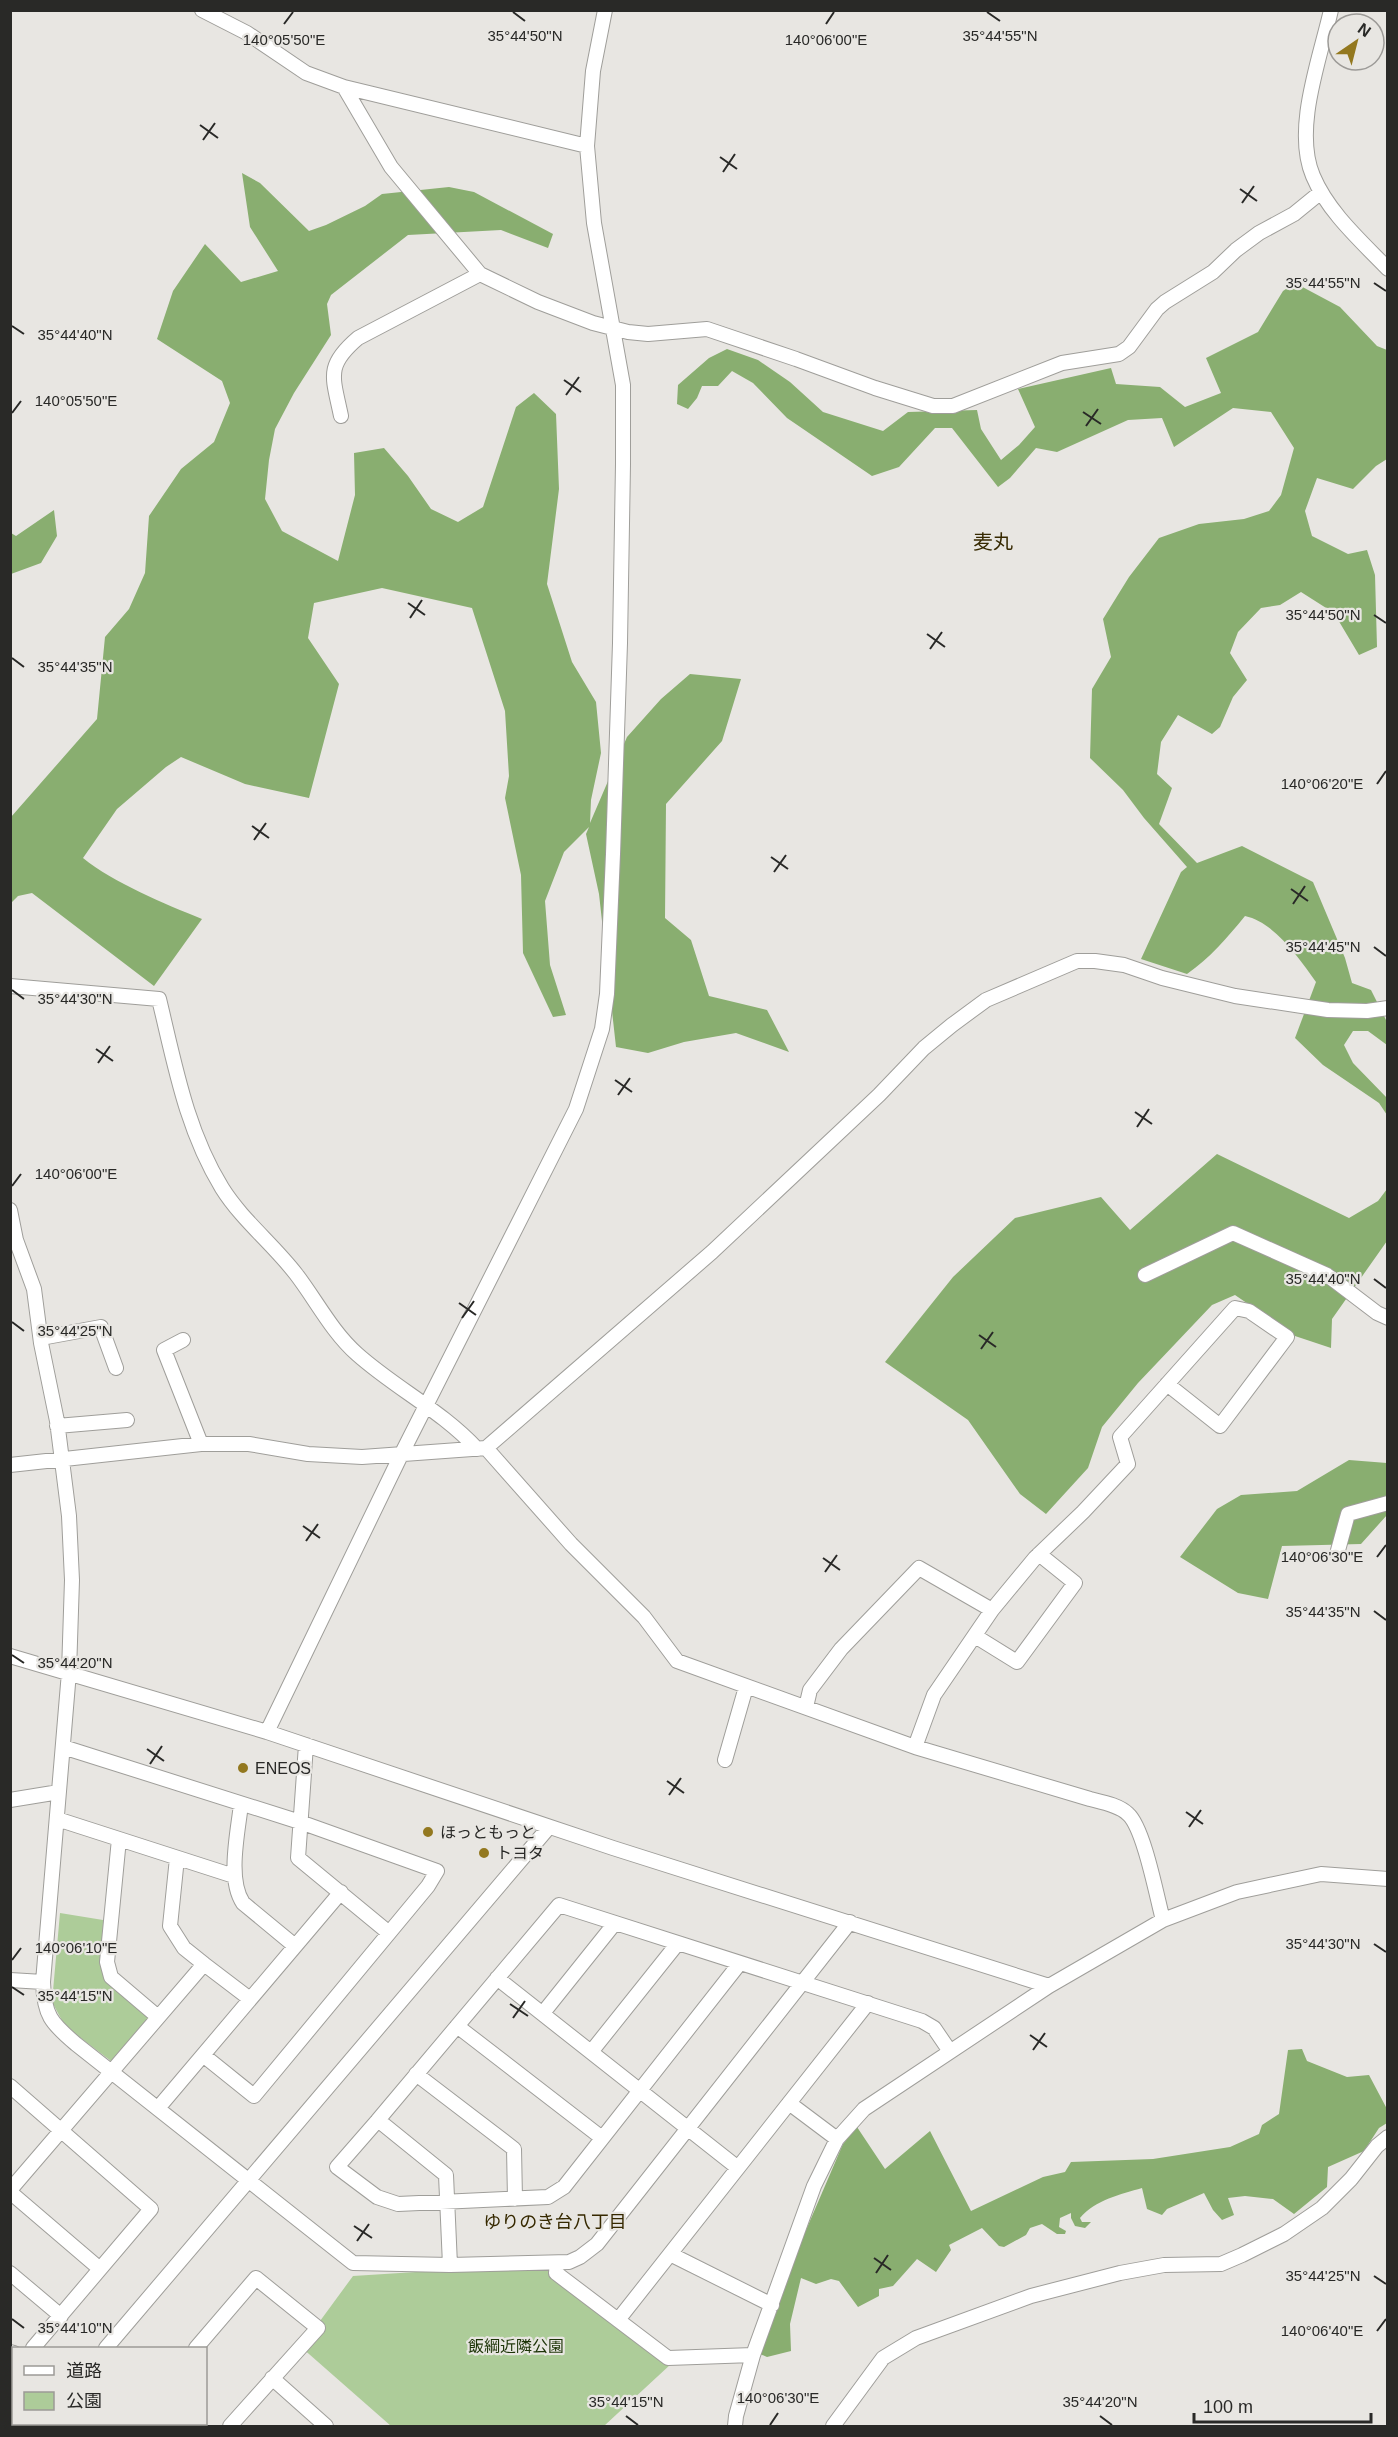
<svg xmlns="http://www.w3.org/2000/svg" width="1398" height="2437" viewBox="0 0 1398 2437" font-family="Helvetica,'Noto Sans JP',sans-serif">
	<rect width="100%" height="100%" fill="#e8e6e2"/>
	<!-- green -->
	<path fill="#adcc99" d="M 60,1913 L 103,1920 L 102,1962 L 150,2016 L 111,2061 L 65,2026 L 52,2002 Z
		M 557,2263 L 555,2274 L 671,2364 L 604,2426 L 391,2426 L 301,2347 L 353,2276 Z"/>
	<!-- forest -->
	<path fill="#89ae70" d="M 242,173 L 260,183 L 309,231 L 326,225 L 365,206 L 382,194 L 449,187 L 474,192 L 553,234 L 548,248 L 501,230 L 408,235 L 331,295 L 327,304 L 331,335 L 294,393 L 275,429 L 269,460 L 265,499 L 282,531 L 338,561 L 355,495 L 354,453 L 384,448 L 408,476 L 431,509 L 458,522 L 483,507 L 516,407 L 534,393 L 556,414 L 559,489 L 547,584 L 572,662 L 596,702 L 601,753 L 591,800 L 590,823 L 627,737 L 661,699 L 690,674 L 741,679 L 722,741 L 666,804 L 665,918 L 691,940 L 709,996 L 767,1010 L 789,1052 L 736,1033 L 684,1042 L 648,1053 L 616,1047 L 599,894 L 586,834 L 589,827 L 564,852 L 545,901 L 550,965 L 566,1015 L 553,1017 L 523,953 L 521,875 L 505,798 L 509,776 L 505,711 L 472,608 L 382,588 L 314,603 L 308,638 L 339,684 L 309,798 L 245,784 L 181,757 L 166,767 L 117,809 L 83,858 C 114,883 165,904 202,919 L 154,986 L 32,893 L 18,896 L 11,903 L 11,817 L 97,719 L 105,637 L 129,609 L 145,573 L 149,516 L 181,469 L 214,442 L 230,403 L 222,381 L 157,339 L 173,291 L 205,244 L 241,282 L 278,271 L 250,227 Z
		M 1295,283 L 1340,307 L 1377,346 L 1387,350 L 1387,459 L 1376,466 L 1353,489 L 1317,478 L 1305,511 L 1312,536 L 1348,554 L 1367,550 L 1375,575 L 1377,647 L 1359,655 L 1334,613 L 1301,592 L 1280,605 L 1261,608 L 1238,632 L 1230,653 L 1247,680 L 1233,697 L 1220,727 L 1212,734 L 1178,715 L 1161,742 L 1157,774 L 1172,788 L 1159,824 L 1197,863 L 1242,846 L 1313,882 L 1345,958 L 1352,983 L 1371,990 L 1387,1022 L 1387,1045 L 1368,1031 L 1353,1031 L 1344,1045 L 1353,1063 L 1387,1098 L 1387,1115 L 1379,1103 L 1323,1065 L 1295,1038 L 1316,982 C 1299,958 1274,922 1245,916 C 1227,938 1210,958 1187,974 L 1141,959 L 1181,872 L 1187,867 L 1144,818 L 1123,790 L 1090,758 L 1092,689 L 1111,657 L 1103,619 L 1129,577 L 1159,538 L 1199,524 L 1244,519 L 1269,511 L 1281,495 L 1294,448 L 1271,412 L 1233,408 L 1174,447 L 1162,418 L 1128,420 L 1057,452 L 1036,448 L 1010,478 L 998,487 L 952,428 L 935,428 L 899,467 L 872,476 L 787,418 L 753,383 L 732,371 L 718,386 L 702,386 L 697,398 L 688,409 L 677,404 L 678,385 L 709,358 L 727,349 L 758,360 L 790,382 L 823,412 L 883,431 L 908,412 L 977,410 L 981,429 L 1001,460 L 1019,445 L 1035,427 L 1018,389 L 1111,368 L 1116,384 L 1160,387 L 1185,407 L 1221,393 L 1206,358 L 1258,332 L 1283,291 Z
		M 54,510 L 57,536 L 41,563 L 11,574 L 11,533 L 16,536 Z
		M 1217,1154 L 1349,1218 L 1378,1201 L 1387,1189 L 1387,1241 L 1332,1319 L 1331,1348 L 1295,1336 L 1235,1295 L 1212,1305 L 1138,1383 L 1102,1427 L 1088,1468 L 1046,1514 L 1020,1494 L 968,1420 L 885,1362 L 953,1277 L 1015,1218 L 1101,1197 L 1130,1230 Z
		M 1349,1460 L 1387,1463 L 1387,1515 L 1361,1544 L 1282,1546 L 1268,1599 L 1238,1593 L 1180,1557 L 1217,1509 L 1241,1495 L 1297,1491 Z
		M 1302,2049 L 1307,2061 L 1347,2077 L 1369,2075 L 1387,2109 L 1387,2123 L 1379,2128 L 1364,2151 L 1328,2167 L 1327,2187 L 1294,2214 L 1273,2199 L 1245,2196 L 1228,2198 L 1234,2215 L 1222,2220 L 1213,2210 L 1204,2193 L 1167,2209 L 1162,2215 L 1147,2209 L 1142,2188 C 1121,2194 1095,2200 1080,2218 L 1082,2222 L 1091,2222 L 1085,2228 L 1075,2226 L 1071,2218 L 1071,2213 L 1060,2218 L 1059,2227 L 1066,2231 L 1065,2234 L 1057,2234 L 1042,2224 L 1030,2228 L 1026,2235 L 1004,2247 L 999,2246 L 982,2228 L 949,2245 L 951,2250 L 936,2272 L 917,2259 L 893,2286 L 879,2289 L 879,2296 L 858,2307 L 839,2281 L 831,2279 L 816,2284 L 801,2278 L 790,2324 L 791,2351 L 767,2357 L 760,2354 L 794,2258 L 843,2144 L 857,2127 L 885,2169 L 930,2131 L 971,2211 L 1043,2177 L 1065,2172 L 1071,2162 L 1153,2159 L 1230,2147 L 1259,2134 L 1262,2125 L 1279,2114 L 1288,2050 Z"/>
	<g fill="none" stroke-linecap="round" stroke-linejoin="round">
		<!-- minor casing -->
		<g stroke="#9f9e9a" stroke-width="16">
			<path id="minor" d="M 202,10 L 247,33 L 306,73 L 344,87 L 587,146
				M 1331,10 C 1320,59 1293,129 1313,176 C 1328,212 1361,241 1388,269
				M 344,87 L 391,167 L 480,274 L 538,302 L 593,323 L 628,332 L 648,334 L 707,329 L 796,359 L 875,388 L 933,406 L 953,406 L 1062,363 L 1119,354 L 1129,347 L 1157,309 L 1165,302 L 1213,272 L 1236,250 L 1259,233 L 1294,214 L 1321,192
				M 341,416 C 333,377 325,366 358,338 L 480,274
				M 10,986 L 159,999 C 175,1065 186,1129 222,1188 C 242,1220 273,1244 296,1274 C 316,1300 332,1332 357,1354 C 395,1388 442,1411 477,1449
				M 10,1210 L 16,1240 L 34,1289 L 41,1343 L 57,1421 L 69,1516 L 72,1580 L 69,1672 L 43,1982 C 44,2015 51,2023 76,2044 L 353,2263 L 450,2265 L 569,2262 L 580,2257 L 597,2244 L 850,1922
				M 1145,1275 L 1233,1233 L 1327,1275 L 1377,1313 L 1388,1318
				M 41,1338 L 101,1327 L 116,1368
				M 183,1340 L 164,1350 L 201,1444
				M 57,1426 L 127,1420
				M 486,1448 L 571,1544 L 644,1617 L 677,1661 L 915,1747 L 1090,1799 C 1102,1802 1119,1805 1128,1814 C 1144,1828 1157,1898 1163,1920
				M 10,1465 L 201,1444 L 249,1444 L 308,1454 L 362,1457 L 486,1448 L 712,1252 L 879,1095 L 924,1048 L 952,1025 L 986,1000 L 1077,961 L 1095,961 L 1124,965 L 1162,978 L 1235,996 L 1328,1010 L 1367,1011 L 1388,1008
				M 1337,1554 L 1348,1514 L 1388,1503
				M 975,1636 L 1017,1662 L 1075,1583 L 1039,1554
				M 10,1656 L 267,1732 L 613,1848 L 1049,1986
				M 806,1707 L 810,1690 L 841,1649 L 919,1568 L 992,1610
				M 267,1732 L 402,1453 L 576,1109 L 602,1029 L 607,994 L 613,854 L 620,643 L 623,464 L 623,385 L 594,223 L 587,146 L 593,71 L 605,10
				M 306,1745 L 298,1858 L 389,1933
				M 63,1747 L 300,1822 L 437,1871 L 428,1886 L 254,2096 L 203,2055
				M 915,1747 L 934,1695 L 992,1610 L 1035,1558 L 1083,1512 L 1128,1464 L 1120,1437 L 1235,1308 L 1249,1311 L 1287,1337 L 1220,1426 L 1167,1384
				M 725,1760 L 746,1687
				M 10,1800 L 59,1792
				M 241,1804 C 238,1832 227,1879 243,1903 L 295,1946
				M 57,1819 L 234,1876
				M 119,1839 L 107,1962 L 111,1977 L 158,2017
				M 177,1858 L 170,1926 L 184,1948 L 204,1964
				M 497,1978 L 738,2168
				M 10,1980 L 43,1982
				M 543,2013 L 615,1923
				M 457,2026 L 602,2138
				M 591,2052 L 678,1943
				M 416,2074 L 514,2149 L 515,2199
				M 10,2086 L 151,2209 L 33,2348
				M 789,2103 L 837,2139
				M 159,2107 L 341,1892
				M 378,2120 L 337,2167 L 377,2197 L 398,2204 L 548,2197 L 564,2187 L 740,1963
				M 10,2190 L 204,1964 L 250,1999
				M 10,2192 L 100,2269
				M 670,2254 L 772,2305
				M 557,2263 L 556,2273 L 668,2358 L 753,2355
				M 450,2265 L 446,2175 L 378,2120 L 559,1905 L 922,2021 L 934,2028 L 949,2050
				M 10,2273 L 61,2316
				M 618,2320 L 868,2003
				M 106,2348 L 549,1827
				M 196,2348 L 256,2278 L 318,2328 L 230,2426
				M 10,2352 L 14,2353
				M 272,2378 L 326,2426
				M 110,2424 L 114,2426
				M 193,2424 L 196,2426
				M 40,2426 L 42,2424
				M 735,2426 L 736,2416 L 753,2355 L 814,2186 L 837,2139 L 864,2109 L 1049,1986 L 1163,1920 L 1237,1892 L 1321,1874 L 1388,1879
				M 833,2426 L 883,2358 L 916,2338 L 1031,2296 L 1120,2273 L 1164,2265 L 1221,2264 L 1242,2255 L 1284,2234 L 1322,2208 L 1351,2179 L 1377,2146 L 1388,2137"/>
		</g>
		<!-- minor -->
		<use href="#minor" stroke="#fff" stroke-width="14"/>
	</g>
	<!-- ticks -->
	<path fill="none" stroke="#292927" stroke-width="2" d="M 513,12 L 525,21M 987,12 L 1000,21M 284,24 L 293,12M 826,24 L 834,12M 200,125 L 218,138M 203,140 L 215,123M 720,157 L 737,169M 723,172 L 735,154M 1240,189 L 1257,201M 1242,203 L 1254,186M 1374,283 L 1386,291M 12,326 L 24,334M 564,380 L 581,392M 566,395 L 579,377M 1083,412 L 1101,424M 12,413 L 21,401M 1086,426 L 1098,409M 408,603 L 425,615M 1374,615 L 1386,623M 410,618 L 422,600M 927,634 L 945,647M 930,649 L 942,632M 12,658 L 24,667M 1377,784 L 1386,771M 252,826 L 269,838M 254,840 L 266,823M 771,857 L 788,869M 774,872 L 786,855M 1291,889 L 1308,901M 1293,904 L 1305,886M 1374,947 L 1386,956M 12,990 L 24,999M 96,1049 L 113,1061M 98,1063 L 110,1046M 615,1080 L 632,1092M 618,1095 L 630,1078M 1135,1112 L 1152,1124M 1137,1127 L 1149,1109M 12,1186 L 21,1174M 1374,1279 L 1386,1288M 459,1303 L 476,1315M 462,1318 L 474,1301M 12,1322 L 24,1331M 979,1335 L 996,1347M 981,1349 L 993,1332M 303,1526 L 320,1538M 306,1541 L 318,1524M 1377,1557 L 1386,1545M 823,1558 L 840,1570M 825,1572 L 837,1555M 1374,1611 L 1386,1620M 12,1655 L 24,1663M 147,1749 L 164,1761M 150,1764 L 162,1746M 667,1781 L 684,1793M 669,1795 L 681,1778M 1186,1812 L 1203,1824M 1189,1827 L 1201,1810M 1374,1944 L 1386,1952M 12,1960 L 21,1948M 12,1987 L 24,1995M 510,2004 L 528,2016M 513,2018 L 525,2001M 1030,2035 L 1047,2047M 1033,2050 L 1045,2033M 354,2226 L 372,2238M 357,2241 L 369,2224M 874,2258 L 891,2270M 876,2273 L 888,2255M 1374,2276 L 1386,2284M 12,2319 L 24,2328M 1377,2331 L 1386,2319M 626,2416 L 638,2425M 1100,2416 L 1112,2425M 770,2425 L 778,2413"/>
	<!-- markers -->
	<g fill="#93781f" stroke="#e8e6e2" stroke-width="2">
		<circle cx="243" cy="1768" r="6"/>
		<circle cx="428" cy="1832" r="6"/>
		<circle cx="484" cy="1853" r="6"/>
	</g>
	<g text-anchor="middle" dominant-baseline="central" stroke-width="4.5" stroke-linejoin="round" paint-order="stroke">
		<!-- poi labels -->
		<g font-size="16" fill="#292927" stroke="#e8e6e2" text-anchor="start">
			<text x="255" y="1768">ENEOS</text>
			<text x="440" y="1832">ほっともっと</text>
			<text x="496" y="1853">トヨタ</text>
		</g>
		<!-- park labels -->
		<g font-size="16" fill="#1d3407" stroke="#e8e6e2">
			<text x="516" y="2346">飯綱近隣公園</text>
		</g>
		<!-- neighbourhood labels -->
		<g font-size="18" fill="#362900" stroke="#e8e6e2">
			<text x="555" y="2222">ゆりのき台八丁目</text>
		</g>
		<!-- quarter labels -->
		<g font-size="20" fill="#362900" stroke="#e8e6e2">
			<text x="993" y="542">麦丸</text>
		</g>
	</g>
	<g font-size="15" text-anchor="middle" fill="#292927" stroke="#e8e6e2" stroke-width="4.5" stroke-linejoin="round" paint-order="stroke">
		<text x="525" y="41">35°44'50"N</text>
		<text x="1000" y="41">35°44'55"N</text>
		<text x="284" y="45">140°05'50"E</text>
		<text x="826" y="45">140°06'00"E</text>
		<text x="1323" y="288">35°44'55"N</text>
		<text x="75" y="340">35°44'40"N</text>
		<text x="76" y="406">140°05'50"E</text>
		<text x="1323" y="620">35°44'50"N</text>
		<text x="75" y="672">35°44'35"N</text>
		<text x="1322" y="789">140°06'20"E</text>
		<text x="1323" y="952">35°44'45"N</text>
		<text x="75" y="1004">35°44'30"N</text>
		<text x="76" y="1179">140°06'00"E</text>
		<text x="1323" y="1284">35°44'40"N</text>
		<text x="75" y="1336">35°44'25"N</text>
		<text x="1322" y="1562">140°06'30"E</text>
		<text x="1323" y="1617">35°44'35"N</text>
		<text x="75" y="1668">35°44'20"N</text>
		<text x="1323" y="1949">35°44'30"N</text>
		<text x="76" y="1953">140°06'10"E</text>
		<text x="75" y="2001">35°44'15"N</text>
		<text x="1323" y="2281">35°44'25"N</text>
		<text x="75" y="2333">35°44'10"N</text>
		<text x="1322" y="2336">140°06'40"E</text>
		<text x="778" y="2403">140°06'30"E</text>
		<text x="626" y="2407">35°44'15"N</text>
		<text x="1100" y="2407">35°44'20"N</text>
	</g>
	<!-- border -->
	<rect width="1398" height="2437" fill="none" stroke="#292927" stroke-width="24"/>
	<!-- legend -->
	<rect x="12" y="2347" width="195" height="78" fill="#e8e6e2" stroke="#9c9a97" stroke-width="1.5"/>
	<rect x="24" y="2366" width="30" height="9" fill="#ffffff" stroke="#9c9a97" stroke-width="1.5"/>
	<text x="66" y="2377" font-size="18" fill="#292927">道路</text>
	<rect x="24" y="2392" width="30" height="18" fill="#adcc99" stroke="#9c9a97" stroke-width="1.5"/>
	<text x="66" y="2407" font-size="18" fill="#292927">公園</text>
	<!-- north arrow -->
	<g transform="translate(1356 42) rotate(35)"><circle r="28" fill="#e8e6e2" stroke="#9c9a97" stroke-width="1.5"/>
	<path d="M0-4.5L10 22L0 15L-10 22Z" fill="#93781f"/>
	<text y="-9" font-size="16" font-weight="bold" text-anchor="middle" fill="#292927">N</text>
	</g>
	<!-- scale -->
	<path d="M1194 2413v9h177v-9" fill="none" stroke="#292927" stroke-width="3"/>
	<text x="1203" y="2413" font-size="18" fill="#292927" stroke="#e8e6e2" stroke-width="4.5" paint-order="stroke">100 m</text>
</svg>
